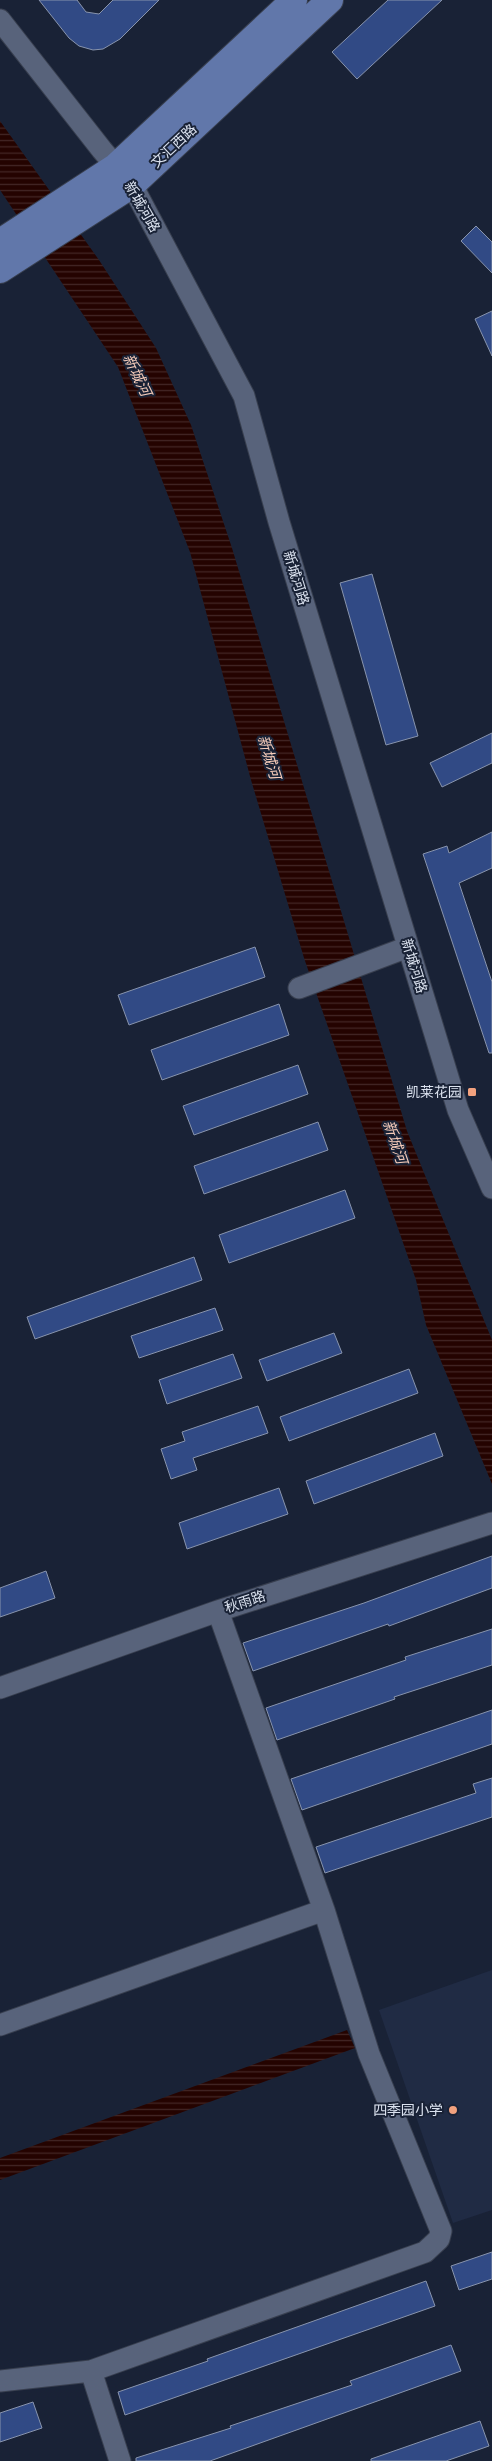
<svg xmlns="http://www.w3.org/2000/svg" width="492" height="2461" viewBox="0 0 492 2461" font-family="'Times New Roman','Noto Sans SC',serif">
	<defs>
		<pattern id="water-rules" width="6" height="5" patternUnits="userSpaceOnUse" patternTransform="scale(1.25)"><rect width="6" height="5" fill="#240300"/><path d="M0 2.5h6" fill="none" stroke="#432726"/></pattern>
	</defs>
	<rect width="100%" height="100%" fill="#192236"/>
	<!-- built -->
	<path fill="#202b44" d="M 492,1970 L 492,2210 L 453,2223 L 379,2010 Z"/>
	<!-- water -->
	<path fill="url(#water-rules)" d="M 0,121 L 99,260 L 156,348 L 191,425 L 232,548 L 407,1131 L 492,1340 L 492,1484 L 426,1325 L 416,1280 L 304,958 L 251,780 L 190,552 L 118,367 L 0,190 Z
		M 347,2030 L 355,2048 L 0,2180 L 0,2158 Z"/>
	<!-- building -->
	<path fill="#314a85" stroke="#8894ad" d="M 39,0 L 77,0 L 86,12 L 99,14 L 113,0 L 159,0 L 120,39 L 103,49 L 93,50 L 79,46 L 69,38 Z
		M 388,0 L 442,0 L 357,79 L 332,52 Z
		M 476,226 L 492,242 L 492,273 L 461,241 Z
		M 492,311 L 492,356 L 475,319 Z
		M 372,574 L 418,736 L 386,745 L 340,583 Z
		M 492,733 L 492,763 L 442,787 L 430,763 Z
		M 492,832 L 492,868 L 459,883 L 492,982 L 492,1053 L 489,1053 L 423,854 L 447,846 L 449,853 Z
		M 255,947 L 265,977 L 129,1025 L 118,995 Z
		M 279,1004 L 289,1035 L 162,1080 L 151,1050 Z
		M 298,1065 L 308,1094 L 194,1135 L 183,1106 Z
		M 318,1122 L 328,1150 L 204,1194 L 194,1166 Z
		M 345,1190 L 355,1218 L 229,1263 L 219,1235 Z
		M 194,1257 L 202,1280 L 35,1339 L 27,1317 Z
		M 215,1308 L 223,1330 L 139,1358 L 131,1336 Z
		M 334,1333 L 342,1353 L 267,1381 L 259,1360 Z
		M 233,1354 L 242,1378 L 167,1404 L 159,1380 Z
		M 409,1369 L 418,1393 L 289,1441 L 280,1417 Z
		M 258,1406 L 268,1433 L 193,1458 L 197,1470 L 171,1479 L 161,1449 L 185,1441 L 182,1432 Z
		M 435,1433 L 443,1456 L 314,1504 L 306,1481 Z
		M 279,1488 L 288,1514 L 187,1549 L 179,1523 Z
		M 492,1556 L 492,1588 L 389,1626 L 388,1624 L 253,1671 L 243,1643 L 364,1603 Z
		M 46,1571 L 55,1598 L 0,1617 L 0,1588 Z
		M 492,1629 L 492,1665 L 394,1697 L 395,1699 L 277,1740 L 266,1708 L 406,1660 L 405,1657 Z
		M 492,1710 L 492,1744 L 302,1810 L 291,1779 Z
		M 492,1778 L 492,1817 L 325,1873 L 316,1847 L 476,1793 L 473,1784 Z
		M 492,2252 L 492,2279 L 459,2290 L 451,2266 Z
		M 426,2281 L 435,2306 L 125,2415 L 118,2392 L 208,2361 L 207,2359 Z
		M 451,2345 L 461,2371 L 210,2461 L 136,2461 L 136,2458 L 231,2428 L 230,2426 L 352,2385 L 350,2381 Z
		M 33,2402 L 42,2428 L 0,2442 L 0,2413 Z
		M 480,2421 L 489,2446 L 446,2461 L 371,2461 L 371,2459 Z"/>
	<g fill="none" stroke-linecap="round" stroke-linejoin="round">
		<!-- minor casing -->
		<g stroke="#383f4f" stroke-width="23">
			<path id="minor" d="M 0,20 L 102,150 L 132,185 L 244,396 L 279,522 L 458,1110 L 492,1188
				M 299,988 L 408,947
				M 0,1688 L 218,1611 L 492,1523
				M 0,2025 L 324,1910
				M 91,2371 L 120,2461
				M 0,2381 L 91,2371 L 425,2252 L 439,2239 L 441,2231 L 369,2054 L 324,1910 L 218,1611"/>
		</g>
		<!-- major casing -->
		<g stroke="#383f4f" stroke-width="28">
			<path id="major" d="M 0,242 L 115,167 L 294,0
				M 0,270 L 132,185 L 330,0"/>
		</g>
		<!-- minor -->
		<use href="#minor" stroke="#58637b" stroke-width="21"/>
		<!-- major -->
		<use href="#major" stroke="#6177aa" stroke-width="26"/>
	</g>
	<!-- markers -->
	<g fill="#f2a17e" stroke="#192236" stroke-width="2">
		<rect x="467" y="1087" width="10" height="10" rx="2.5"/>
		<circle cx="453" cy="2110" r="5"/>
	</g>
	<g text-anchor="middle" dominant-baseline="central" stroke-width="4" stroke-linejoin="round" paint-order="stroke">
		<!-- street labels -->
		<g font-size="14" fill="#dbe2ef" stroke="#192236">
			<text transform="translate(174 146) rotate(-43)">文汇西路</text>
			<text transform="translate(142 207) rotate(60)">新城河路</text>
			<text transform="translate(296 578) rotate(73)">新城河路</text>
			<text transform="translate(414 966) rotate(73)">新城河路</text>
			<text transform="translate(245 1602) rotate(-18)">秋雨路</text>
		</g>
		<!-- poi labels -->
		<g font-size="14" fill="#dbe2ef" stroke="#192236" text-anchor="end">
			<text x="462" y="1092">凯莱花园</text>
			<text x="443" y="2110">四季园小学</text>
		</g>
		<!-- water labels -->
		<g font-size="15" font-style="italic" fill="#f5cbb9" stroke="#192236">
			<text transform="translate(137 375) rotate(64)">新城河</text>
			<text transform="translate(269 757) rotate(73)">新城河</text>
			<text transform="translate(395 1142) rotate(71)">新城河</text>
		</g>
	</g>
</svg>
